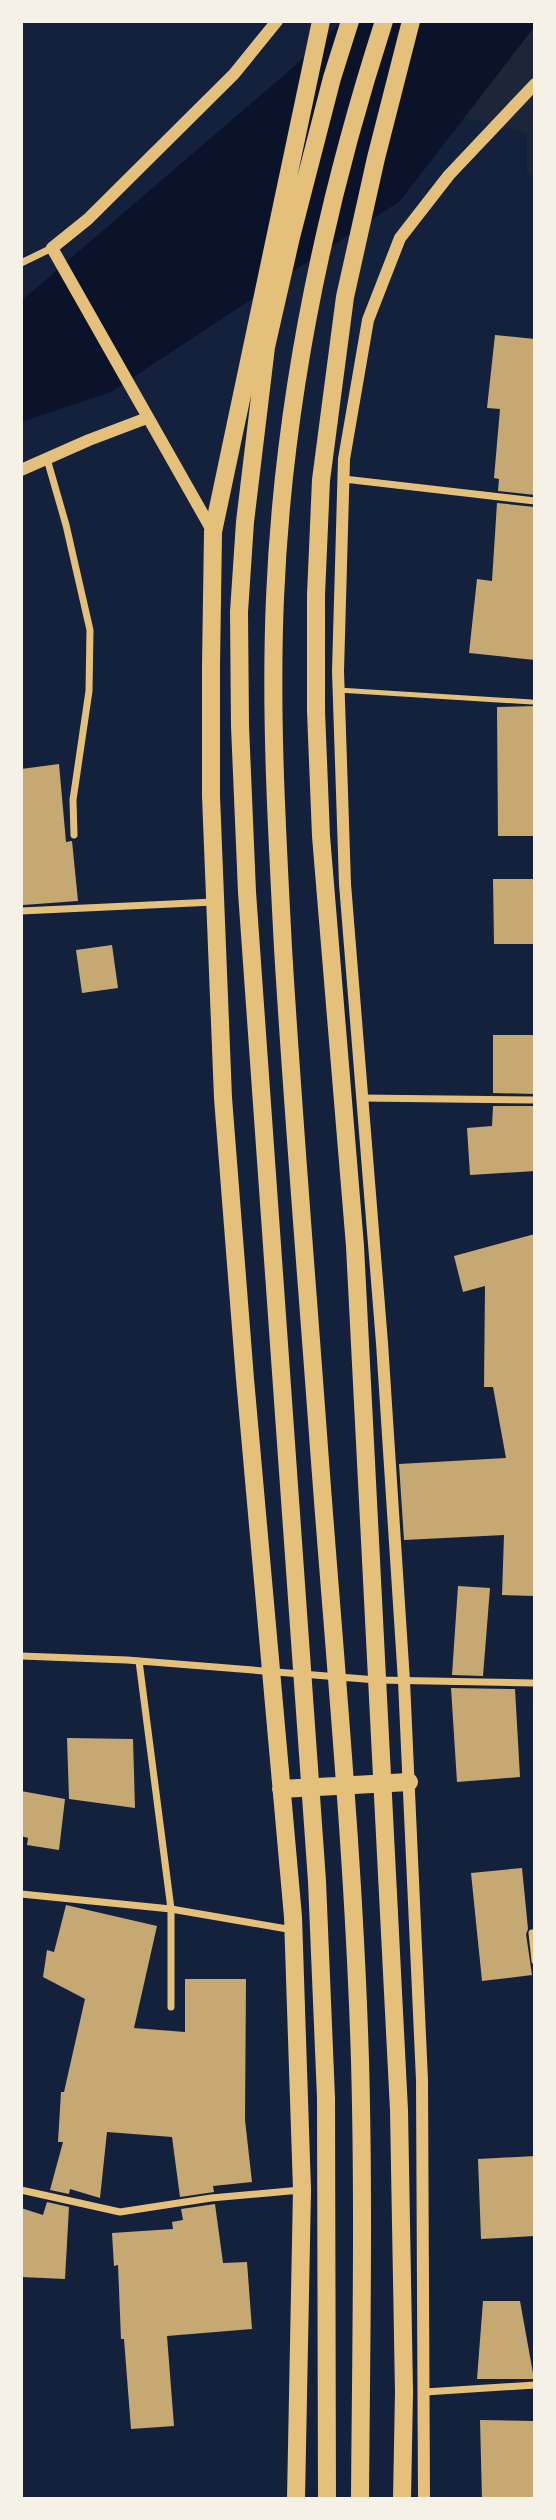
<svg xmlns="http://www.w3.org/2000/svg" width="556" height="2520" viewBox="0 0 556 2520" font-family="'Alegreya Sans',sans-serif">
	<rect width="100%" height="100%" fill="#14213d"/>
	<!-- green -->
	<path fill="#1d2539" d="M 535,21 L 535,175 L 527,173 L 527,132 L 407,106 Z
		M 532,1704 L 535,1704 L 535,1863 Z"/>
	<!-- water -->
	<path fill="#0b132b" d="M 343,21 L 535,21 L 535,26 L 400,201 L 111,392 L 21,422 L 21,301 L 290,70 Z"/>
	<!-- building -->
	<path fill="#c6a872" d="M 495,335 L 535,339 L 535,495 L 498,491 L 499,479 L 494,478 L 500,409 L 487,408 Z
		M 497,503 L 535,507 L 535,660 L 469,653 L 477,579 L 492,581 Z
		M 535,706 L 535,836 L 498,836 L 497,707 Z
		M 59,764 L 66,842 L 72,841 L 78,901 L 23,905 L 21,769 Z
		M 493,879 L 535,879 L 535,944 L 494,944 Z
		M 112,945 L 118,988 L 82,993 L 76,950 Z
		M 493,1035 L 535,1035 L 535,1094 L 493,1093 Z
		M 493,1106 L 535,1106 L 535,1171 L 470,1175 L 467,1128 L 492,1126 Z
		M 535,1234 L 535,1596 L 502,1595 L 504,1535 L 404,1540 L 399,1464 L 506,1458 L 493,1387 L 484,1387 L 485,1286 L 463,1292 L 454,1256 Z
		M 458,1586 L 490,1588 L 483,1676 L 452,1675 Z
		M 451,1688 L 515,1689 L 520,1777 L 457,1782 Z
		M 67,1738 L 133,1739 L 135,1808 L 69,1799 Z
		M 21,1791 L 65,1799 L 59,1850 L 27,1845 L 28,1838 L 21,1836 Z
		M 522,1868 L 528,1929 L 526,1934 L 532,1975 L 482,1981 L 471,1873 Z
		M 66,1905 L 157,1926 L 134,2028 L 185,2032 L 185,1979 L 246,1979 L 245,2120 L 252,2182 L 213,2186 L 214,2192 L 180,2197 L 172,2137 L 107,2132 L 100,2198 L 70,2189 L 69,2194 L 50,2190 L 63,2142 L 58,2142 L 61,2092 L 64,2092 L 85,1999 L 43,1977 L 47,1950 L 54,1952 Z
		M 535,2156 L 535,2236 L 481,2239 L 478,2159 Z
		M 47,2202 L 69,2207 L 65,2279 L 21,2277 L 21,2208 L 43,2215 Z
		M 215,2204 L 223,2263 L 247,2262 L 252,2329 L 167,2336 L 174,2426 L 131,2429 L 124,2339 L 121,2339 L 118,2265 L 114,2266 L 112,2233 L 173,2229 L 172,2222 L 183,2220 L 181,2209 Z
		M 483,2301 L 520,2301 L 534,2379 L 477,2379 Z
		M 480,2420 L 533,2421 L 534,2499 L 482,2499 Z"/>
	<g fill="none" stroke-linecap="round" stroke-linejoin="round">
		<!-- service -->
		<path stroke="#e5c07b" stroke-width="5" d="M 338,690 L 532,702"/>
		<!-- minor -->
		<path stroke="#e5c07b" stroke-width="7" d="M 21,263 L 52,248
			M 47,459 L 66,525 L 90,630 L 89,691 L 73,800 L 74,835
			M 344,479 L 535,501
			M 21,911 L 214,902
			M 362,1098 L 535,1100
			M 21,1656 L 127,1660 L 377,1680 L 535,1683
			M 139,1661 L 171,1909 L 171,2007
			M 21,1894 L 171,1909 L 293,1930
			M 532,1933 L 535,1961
			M 21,2190 L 120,2212 L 211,2198 L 301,2190
			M 425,2392 L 535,2385"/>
		<!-- tertiary -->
		<path stroke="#e5c07b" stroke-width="12" d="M 21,470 L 89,440 L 147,418
			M 213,532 L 52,248 L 88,219 L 234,74 L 277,21
			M 424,2499 L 422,2080 L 404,1681 L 382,1343 L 345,884 L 338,671 L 344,459 L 368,320 L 400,238 L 449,175 L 535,84"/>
		<!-- primary -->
		<path stroke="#e5c07b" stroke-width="18" d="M 281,1789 L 409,1782
			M 296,2499 L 302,2190 L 293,1917 L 245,1379 L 223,1098 L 211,796 L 211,665 L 213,532 L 321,21
			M 327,2499 L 326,2098 L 317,1881 L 247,892 L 240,726 L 239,612 L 245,522 L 266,347 L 291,237 L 332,78 L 350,21
			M 360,2499 C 361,2353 364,2207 360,2061 C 354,1856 334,1652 319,1448 C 307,1282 293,1115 283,948 C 277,831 270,715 275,598 C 283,402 324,207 384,21
			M 402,2499 L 404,2392 L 399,2110 L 355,1246 L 321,836 L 316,711 L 316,595 L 321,480 L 345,297 L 376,158 L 411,21"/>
	</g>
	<!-- border -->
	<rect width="556" height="2520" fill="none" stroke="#f6f1e7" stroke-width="46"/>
</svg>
